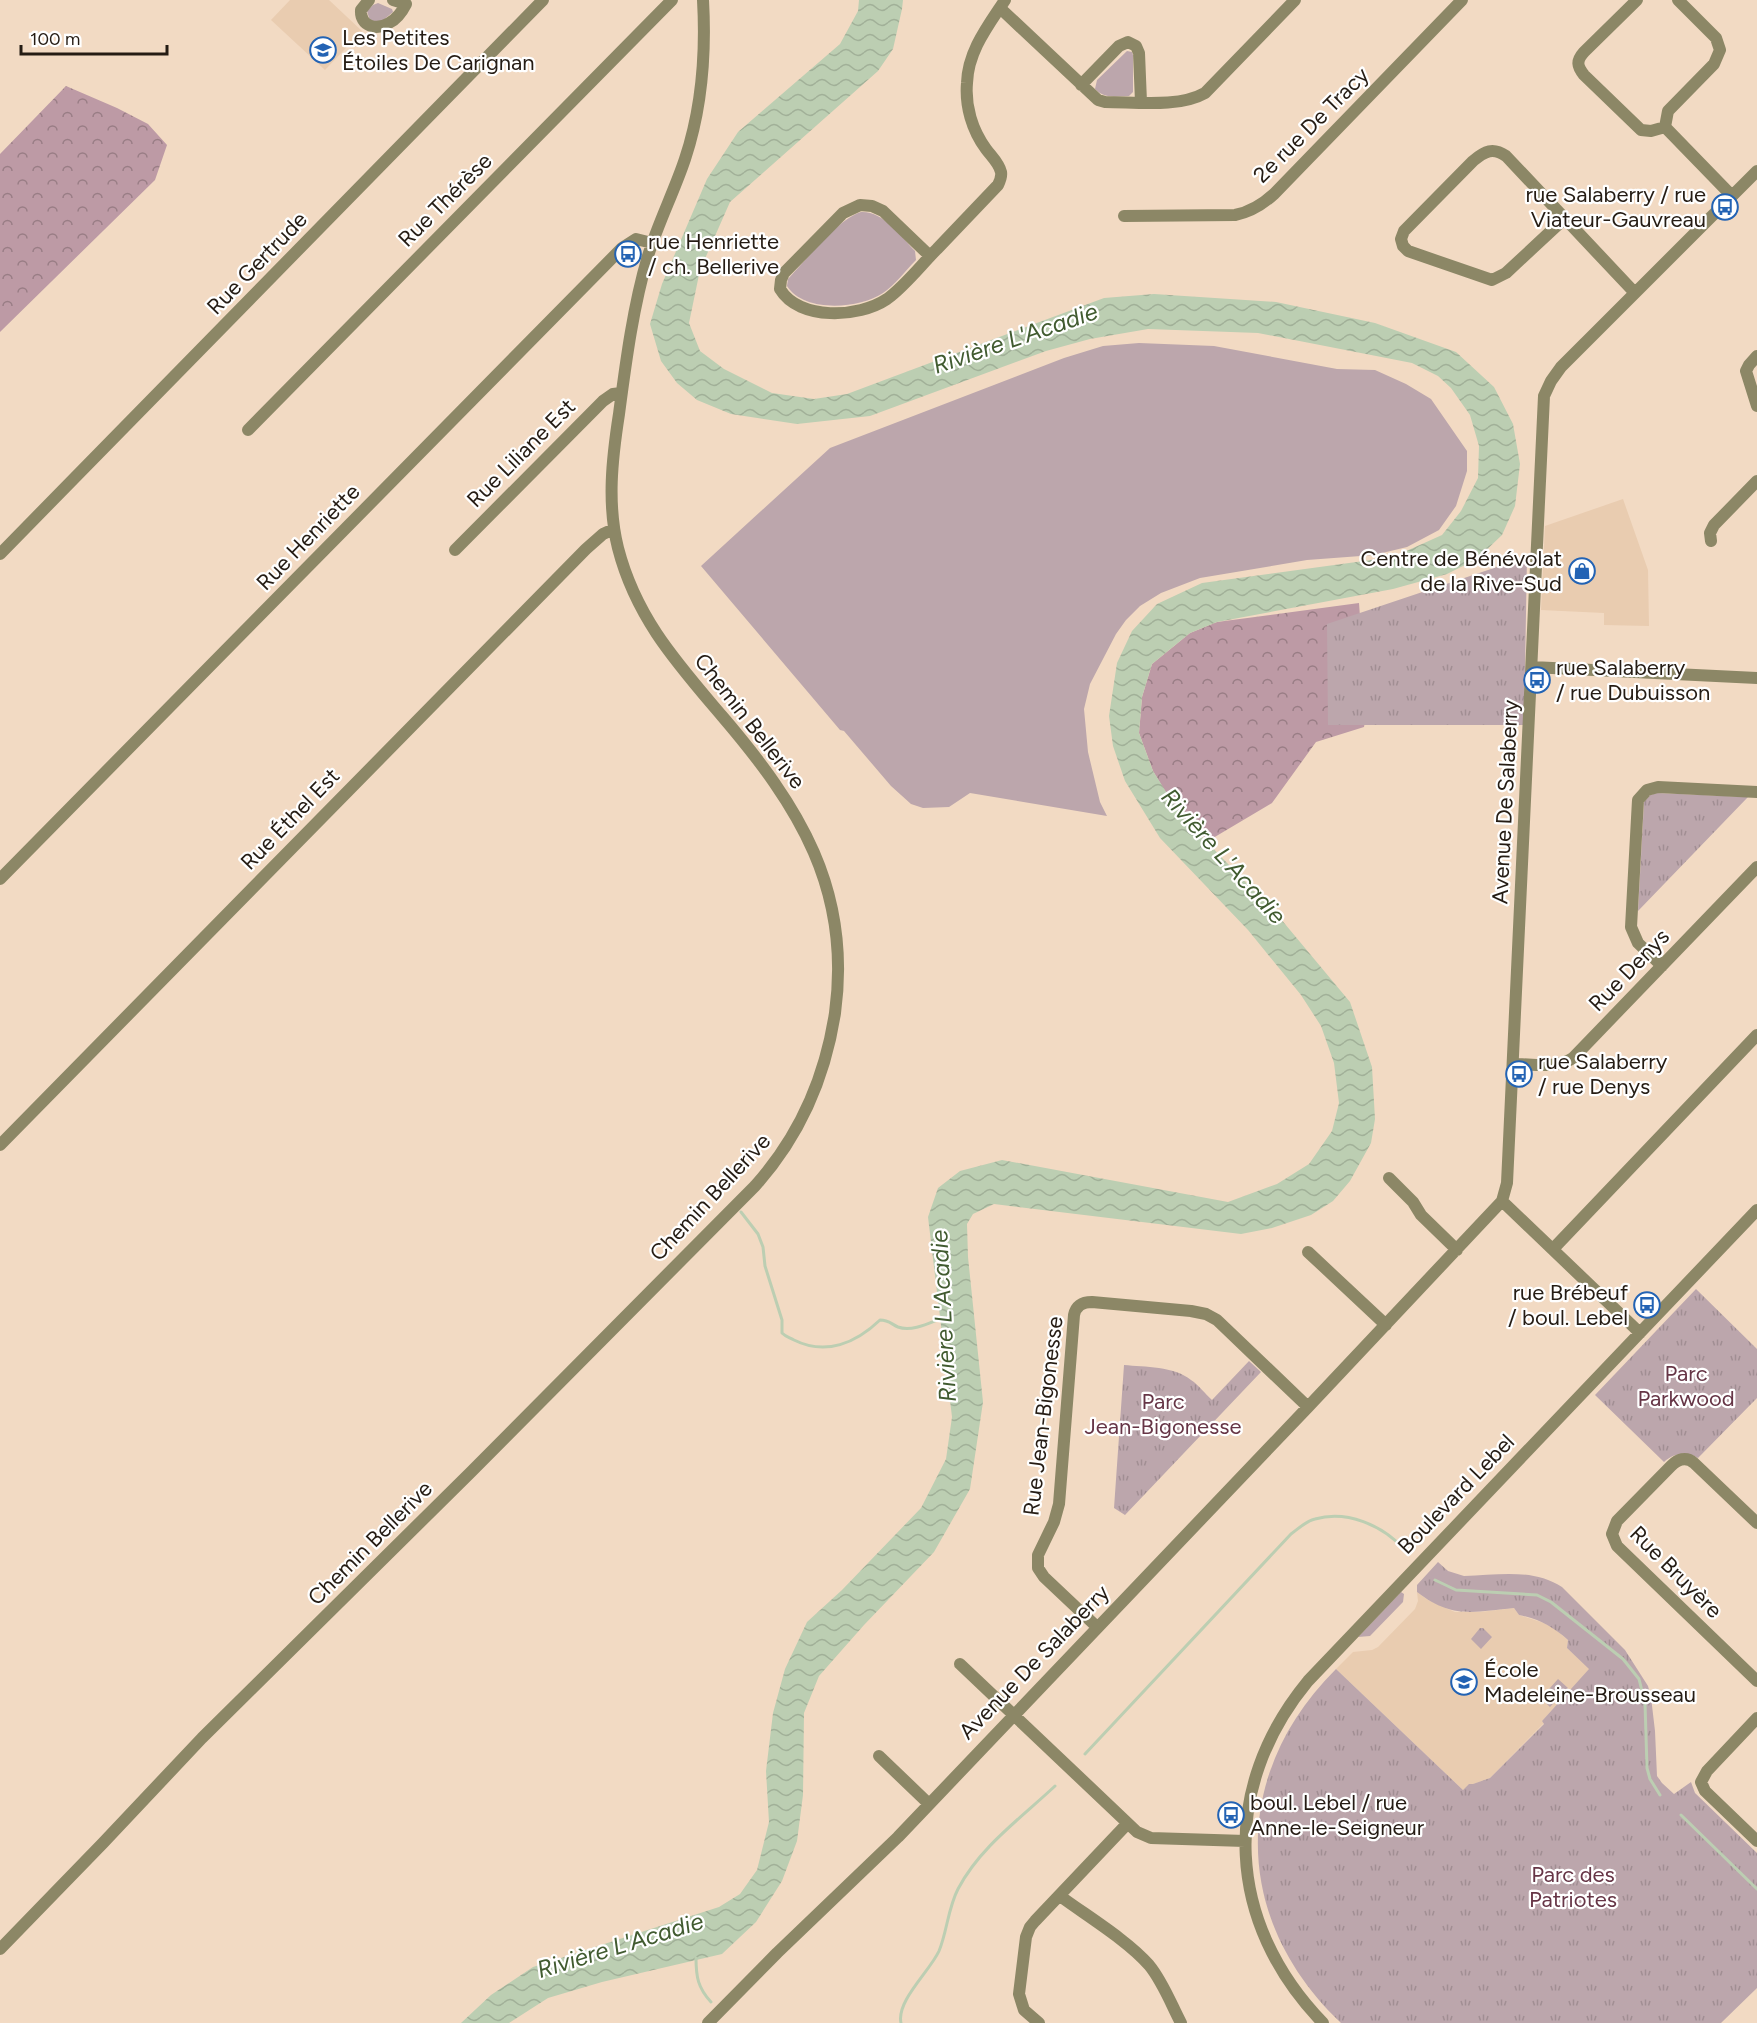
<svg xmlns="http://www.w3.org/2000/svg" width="1757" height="2023" viewBox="0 0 1757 2023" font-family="Figtree,sans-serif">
	<defs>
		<pattern id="forest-crowns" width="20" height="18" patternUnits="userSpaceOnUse" patternTransform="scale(1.5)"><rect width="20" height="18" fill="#bd9aa5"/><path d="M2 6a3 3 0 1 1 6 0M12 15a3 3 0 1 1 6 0" fill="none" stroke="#997d85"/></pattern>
		<pattern id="park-tufts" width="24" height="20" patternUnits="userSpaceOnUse" patternTransform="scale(1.5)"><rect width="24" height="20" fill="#bca6ac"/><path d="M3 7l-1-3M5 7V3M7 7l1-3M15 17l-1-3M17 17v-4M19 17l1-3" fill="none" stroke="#a18e93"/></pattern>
		<pattern id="water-waves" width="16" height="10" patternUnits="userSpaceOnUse" patternTransform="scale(1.5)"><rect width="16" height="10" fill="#bcceb2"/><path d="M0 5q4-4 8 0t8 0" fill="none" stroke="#a1b098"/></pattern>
	</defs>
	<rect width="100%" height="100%" fill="#f2dac3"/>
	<!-- built -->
	<path fill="#e9ccb0" d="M 290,0 L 329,0 L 362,31 L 325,70 L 271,20 Z
		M 1623,499 L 1648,570 L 1649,626 L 1604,625 L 1604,613 L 1541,610 L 1545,526 Z
		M 1417,1592 L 1428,1600 L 1455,1612 L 1480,1612 L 1514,1608 L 1519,1615 L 1544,1623 L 1555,1629 L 1568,1640 L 1567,1648 L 1590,1669 L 1542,1721 L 1544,1723 L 1490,1778 L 1471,1785 L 1463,1790 L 1336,1669 L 1353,1652 L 1372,1650 L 1378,1647 L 1415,1609 L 1418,1601 Z"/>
	<!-- grass -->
	<path fill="#bca6ac" d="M 378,3 L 392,9 L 393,12 L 382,21 L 370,21 L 367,11 L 373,5 Z
		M 1127,51 L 1132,52 L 1133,55 L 1133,92 L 1129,96 C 1116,96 1104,99 1095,89 L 1097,80 Z
		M 861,212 C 883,211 901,236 915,251 L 916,260 C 905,271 895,285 883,293 C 859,309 804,313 787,286 L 788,279 C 805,261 838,219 861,212 Z
		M 1139,343 L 1214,346 L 1337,369 L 1375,370 L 1406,384 L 1431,399 L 1467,451 L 1467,471 L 1456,506 L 1439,530 L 1407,547 L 1374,555 L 1307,560 L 1200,578 L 1161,593 L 1140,606 L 1126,620 L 1116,634 L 1090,684 L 1084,709 L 1088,752 L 1100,802 L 1107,816 L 970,793 L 949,807 L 923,808 L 911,804 L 891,786 L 844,731 L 840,730 L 701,566 L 830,448 L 1064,358 L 1103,346 Z
		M 1401,1592 L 1404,1594 L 1403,1602 L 1370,1636 L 1358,1637 Z
		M 1558,1679 L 1568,1688 L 1550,1707 L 1541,1698 Z"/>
	<!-- forest -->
	<path fill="url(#forest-crowns)" d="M 66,86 L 117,108 L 148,124 L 167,145 L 155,180 L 0,332 L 0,154 Z
		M 1359,603 L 1367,711 L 1364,727 L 1316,742 L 1272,803 L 1208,841 L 1177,811 L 1153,771 L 1139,733 L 1142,697 L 1152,664 L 1190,633 L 1217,622 Z"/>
	<!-- park -->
	<path fill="url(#park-tufts)" d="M 1527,557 L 1524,725 L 1328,725 L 1327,624 Z
		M 1657,793 L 1748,797 L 1638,911 L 1644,802 L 1650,795 Z
		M 1696,1289 L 1757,1349 L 1757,1398 L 1698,1458 C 1686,1451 1674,1453 1664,1462 L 1595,1395 Z
		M 1249,1361 L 1261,1372 L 1125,1515 L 1114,1508 L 1124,1365 C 1145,1367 1174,1366 1191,1380 C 1199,1385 1205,1394 1212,1400 Z
		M 1438,1562 L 1448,1571 L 1464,1576 C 1498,1575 1532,1568 1562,1587 L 1625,1650 L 1648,1686 L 1651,1697 L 1655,1731 L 1657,1776 L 1662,1783 L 1674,1794 L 1691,1782 L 1695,1793 L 1757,1853 L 1757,1988 L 1721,2023 L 1341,2023 C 1233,1921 1229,1775 1336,1669 L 1463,1790 L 1469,1784 L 1473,1784 L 1490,1778 L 1544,1724 L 1542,1721 L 1589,1669 L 1567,1648 L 1568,1640 C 1553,1627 1539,1619 1519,1615 L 1514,1608 C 1473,1612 1452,1619 1417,1592 L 1417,1585 Z
		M 1480,1628 L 1483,1628 L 1492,1637 L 1481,1649 L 1471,1639 Z"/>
	<!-- water -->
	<path fill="url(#water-waves)" d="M 859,0 L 903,0 L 902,9 L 893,49 L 878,71 L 730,202 L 700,270 L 689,323 L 700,351 L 724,369 L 772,393 L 814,399 L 847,394 L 1104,298 L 1154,294 L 1276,302 L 1375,323 L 1456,352 L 1494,387 L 1513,424 L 1520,464 L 1515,506 L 1502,535 L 1477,559 L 1447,574 L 1393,589 L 1217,622 L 1190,633 L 1152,664 L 1142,697 L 1139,733 L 1153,771 L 1180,814 L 1280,918 L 1350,1002 L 1372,1067 L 1375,1119 L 1371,1143 L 1350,1181 L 1333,1201 L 1311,1215 L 1272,1228 L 1241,1234 L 994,1204 L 973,1214 L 967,1224 L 968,1257 L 983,1402 L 970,1489 L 934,1552 L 864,1625 L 819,1676 L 804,1713 L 803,1795 L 797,1841 L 782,1881 L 756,1922 L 722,1954 L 602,1982 L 548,1998 L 509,2023 L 461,2023 L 491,1995 L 533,1967 L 719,1907 L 740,1894 L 757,1870 L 769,1822 L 766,1771 L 773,1713 L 785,1669 L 807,1622 L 842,1590 L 921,1508 L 946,1459 L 952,1417 L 928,1217 L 938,1188 L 960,1171 L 1002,1160 L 1228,1202 L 1277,1184 L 1309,1164 L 1332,1131 L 1339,1103 L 1334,1063 L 1321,1026 L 1301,995 L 1248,930 L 1160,838 L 1125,781 L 1113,746 L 1109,716 L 1117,663 L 1132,631 L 1157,604 L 1202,583 L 1393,557 L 1442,535 L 1461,511 L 1478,478 L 1479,446 L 1470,415 L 1451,388 L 1438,376 L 1412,363 L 1258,333 L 1148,329 L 1090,339 L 1046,351 L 870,416 L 797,424 L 731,414 L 697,400 L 677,383 L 661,361 L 650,324 L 662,284 L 707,179 L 738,132 L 840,44 L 858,11 Z"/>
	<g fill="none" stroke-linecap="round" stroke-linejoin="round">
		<!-- stream -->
		<path stroke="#bcceb2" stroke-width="3" d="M 741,1212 L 758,1234 L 763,1247 L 765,1266 L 782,1320 L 782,1333 C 786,1337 789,1337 794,1340 C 826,1356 856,1343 880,1320 C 889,1320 891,1324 898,1327 C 912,1332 929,1323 942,1318
			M 1435,1580 L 1456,1590 L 1537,1595 L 1551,1602 L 1623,1659 L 1639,1679 L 1645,1703 L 1647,1768 L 1650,1779 L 1660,1795
			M 1085,1754 L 1291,1534 C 1298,1529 1306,1521 1315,1519 C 1347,1510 1382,1525 1404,1549
			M 1681,1815 L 1757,1889
			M 696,1958 C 696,1977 698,1988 711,2002
			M 901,2023 C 896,2001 930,1971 939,1951 C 947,1932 948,1908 958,1889 C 980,1847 1021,1818 1055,1786"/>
		<!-- minor -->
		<path stroke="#8c8766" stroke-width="12" d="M 369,0 L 361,10 C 360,26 376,31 389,23 C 397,19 402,12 406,4 L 393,0
			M 1637,0 L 1584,52 C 1576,61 1577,66 1584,75 L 1641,130 L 1651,131 L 1665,127
			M 1678,0 L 1716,38 L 1720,50 L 1714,64 L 1668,111 L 1665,127 L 1732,196
			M 1000,8 L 1098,100 L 1105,102 C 1135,102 1179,108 1205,93 L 1295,0
			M 1081,85 L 1119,46 L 1128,42 L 1136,46 L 1139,53 L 1141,102
			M 1124,216 L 1235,215 C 1251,212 1262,205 1274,194 L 1462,0
			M 1564,219 L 1506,273 L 1492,280 L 1408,251 L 1403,246 L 1401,239 L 1404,231 L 1473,161 C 1485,151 1493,147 1506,156 L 1635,293
			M 930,256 L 883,211 L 872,206 L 860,205 L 843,213 L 784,273 L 781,280 L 780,289 C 799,321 859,318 887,299 C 905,286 921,265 937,249 L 998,185 C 1000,181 1002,177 1001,172 C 999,163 991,156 986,149 C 972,130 965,106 967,83 C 968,51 988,26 1005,0
			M 1757,356 L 1749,365 L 1746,371 L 1757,406
			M 248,430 L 672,0
			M 1711,541 L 1710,533 L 1714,525 L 1757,481
			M 455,550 L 603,401 L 613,394 L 621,393
			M 0,554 L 543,0
			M 1532,667 L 1757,678
			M 0,879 L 622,248 L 636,239 L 652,243
			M 1662,966 L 1638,943 L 1631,927 L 1638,800 L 1647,790 L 1658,787 L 1757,792
			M 1514,1064 C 1533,1064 1557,1069 1573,1058 L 1757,867
			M 0,1145 L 586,549 L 603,534 L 614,529
			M 1389,1178 L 1413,1202 L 1421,1215 L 1457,1250
			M 1502,1201 L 1640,1333
			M 1553,1249 L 1757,1035
			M 1308,1252 L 1386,1325
			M 1757,1523 L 1694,1463 C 1686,1456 1678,1459 1671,1466 L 1617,1521 L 1612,1534 L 1617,1546 L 1757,1681
			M 1097,1627 L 1044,1577 L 1038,1568 L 1038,1555 L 1054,1522 L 1059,1504 L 1074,1315 C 1076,1306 1082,1302 1092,1302 L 1191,1311 L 1206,1314 L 1217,1320 L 1308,1407
			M 960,1664 L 1137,1832 L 1151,1838 L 1245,1841
			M 1757,1718 L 1707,1771 L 1701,1782 L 1705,1791 L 1757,1841
			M 879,1756 L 929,1804
			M 1060,1896 C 1087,1916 1127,1940 1149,1965 C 1163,1982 1171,2004 1181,2023
			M 0,1949 L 103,1843 L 202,1738 L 471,1472 L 755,1186 C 799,1137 825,1078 835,1013 C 852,890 799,806 722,716 C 677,663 636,618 618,548 C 607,504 612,459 619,414 C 626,361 633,307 648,256 C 658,223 674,192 685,159 C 702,108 706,53 703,0
			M 708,2023 L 777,1953 L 898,1837 L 1308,1407 L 1502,1201 L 1507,1183 L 1544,396 L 1551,381 L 1561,367 L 1757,171
			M 1039,2023 L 1024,2010 L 1019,1994 L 1026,1937 L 1030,1927 L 1035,1921 L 1127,1824
			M 1323,2023 C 1226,1923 1219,1789 1308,1681 L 1757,1210"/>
	</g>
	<!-- icons -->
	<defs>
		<g id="school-ring" transform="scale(1.35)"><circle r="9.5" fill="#fff" stroke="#2363b4" stroke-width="1.5"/><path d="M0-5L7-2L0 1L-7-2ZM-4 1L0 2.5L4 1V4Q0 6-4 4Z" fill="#2363b4"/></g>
		<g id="bus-ring" transform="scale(1.35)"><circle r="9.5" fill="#fff" stroke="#2363b4" stroke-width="1.5"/><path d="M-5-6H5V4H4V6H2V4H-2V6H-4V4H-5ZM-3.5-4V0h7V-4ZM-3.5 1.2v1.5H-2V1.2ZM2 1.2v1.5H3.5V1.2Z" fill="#2363b4"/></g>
		<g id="shop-ring" transform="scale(1.35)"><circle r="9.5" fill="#fff" stroke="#2363b4" stroke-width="1.5"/><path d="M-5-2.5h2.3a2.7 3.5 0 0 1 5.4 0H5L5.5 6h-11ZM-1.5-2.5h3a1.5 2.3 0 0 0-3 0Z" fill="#2363b4"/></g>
	</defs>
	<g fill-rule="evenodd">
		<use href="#school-ring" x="323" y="50"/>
		<use href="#bus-ring" x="1725" y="207"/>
		<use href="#bus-ring" x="628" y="254"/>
		<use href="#shop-ring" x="1582" y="571"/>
		<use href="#bus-ring" x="1537" y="680"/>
		<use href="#bus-ring" x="1519" y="1074"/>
		<use href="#bus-ring" x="1647" y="1305"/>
		<use href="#school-ring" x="1464" y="1682"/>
		<use href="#bus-ring" x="1231" y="1815"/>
	</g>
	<g text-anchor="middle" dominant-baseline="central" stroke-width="4.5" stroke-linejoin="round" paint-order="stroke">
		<!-- poi labels -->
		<g font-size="22" fill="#251c14" stroke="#fff" text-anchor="start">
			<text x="342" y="37">Les Petites<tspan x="342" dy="25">Étoiles De Carignan</tspan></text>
			<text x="1706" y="194" text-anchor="end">rue Salaberry / rue<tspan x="1706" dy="25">Viateur-Gauvreau</tspan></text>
			<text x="648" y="241">rue Henriette<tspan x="648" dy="25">/ ch. Bellerive</tspan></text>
			<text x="1562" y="558" text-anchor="end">Centre de Bénévolat<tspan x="1562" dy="25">de la Rive-Sud</tspan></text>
			<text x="1556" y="667">rue Salaberry<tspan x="1556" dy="25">/ rue Dubuisson</tspan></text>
			<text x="1538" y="1061">rue Salaberry<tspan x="1538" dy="25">/ rue Denys</tspan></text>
			<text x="1628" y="1292" text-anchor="end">rue Brébeuf<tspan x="1628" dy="25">/ boul. Lebel</tspan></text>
			<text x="1484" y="1669">École<tspan x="1484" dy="25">Madeleine-Brousseau</tspan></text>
			<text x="1250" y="1802">boul. Lebel / rue<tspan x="1250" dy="25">Anne-le-Seigneur</tspan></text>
		</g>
		<!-- street labels -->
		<g font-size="22" fill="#251c14" stroke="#fff">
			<text transform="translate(1311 125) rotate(-45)">2e rue De Tracy</text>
			<text transform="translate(445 200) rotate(-45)">Rue Thérèse</text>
			<text transform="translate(257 263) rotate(-46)">Rue Gertrude</text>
			<text transform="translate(521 453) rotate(-45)">Rue Liliane Est</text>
			<text transform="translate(308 537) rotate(-46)">Rue Henriette</text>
			<text transform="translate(750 721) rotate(52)">Chemin Bellerive</text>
			<text transform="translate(1505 802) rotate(-87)">Avenue De Salaberry</text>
			<text transform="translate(290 819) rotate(-46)">Rue Éthel Est</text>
			<text transform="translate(1629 970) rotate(-46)">Rue Denys</text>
			<text transform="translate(710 1197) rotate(-47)">Chemin Bellerive</text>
			<text transform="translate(1043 1416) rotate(-83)">Rue Jean-Bigonesse</text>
			<text transform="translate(1456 1494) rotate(-46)">Boulevard Lebel</text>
			<text transform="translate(370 1543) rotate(-45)">Chemin Bellerive</text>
			<text transform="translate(1676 1572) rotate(45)">Rue Bruyère</text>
			<text transform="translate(1034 1662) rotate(-46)">Avenue De Salaberry</text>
		</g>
		<!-- park labels -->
		<g font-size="22" fill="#663546" stroke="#fff">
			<text x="1686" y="1373">Parc<tspan x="1686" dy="25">Parkwood</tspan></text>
			<text x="1163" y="1401">Parc<tspan x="1163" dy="25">Jean-Bigonesse</tspan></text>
			<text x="1573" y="1874">Parc des<tspan x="1573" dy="25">Patriotes</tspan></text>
		</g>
		<!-- water labels -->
		<g font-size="24" font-style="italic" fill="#415b30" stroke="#fff">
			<text transform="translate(1015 338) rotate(-19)">Rivière L'Acadie</text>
			<text transform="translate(1224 856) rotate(48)">Rivière L'Acadie</text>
			<text transform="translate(943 1316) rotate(-93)">Rivière L'Acadie</text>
			<text transform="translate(620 1945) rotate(-17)">Rivière L'Acadie</text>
		</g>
	</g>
	<!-- scale -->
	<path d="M21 45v9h146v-9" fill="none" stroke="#251c14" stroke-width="3"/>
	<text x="30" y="45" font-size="18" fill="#251c14" stroke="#ffffff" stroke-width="4.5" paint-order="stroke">100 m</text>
</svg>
